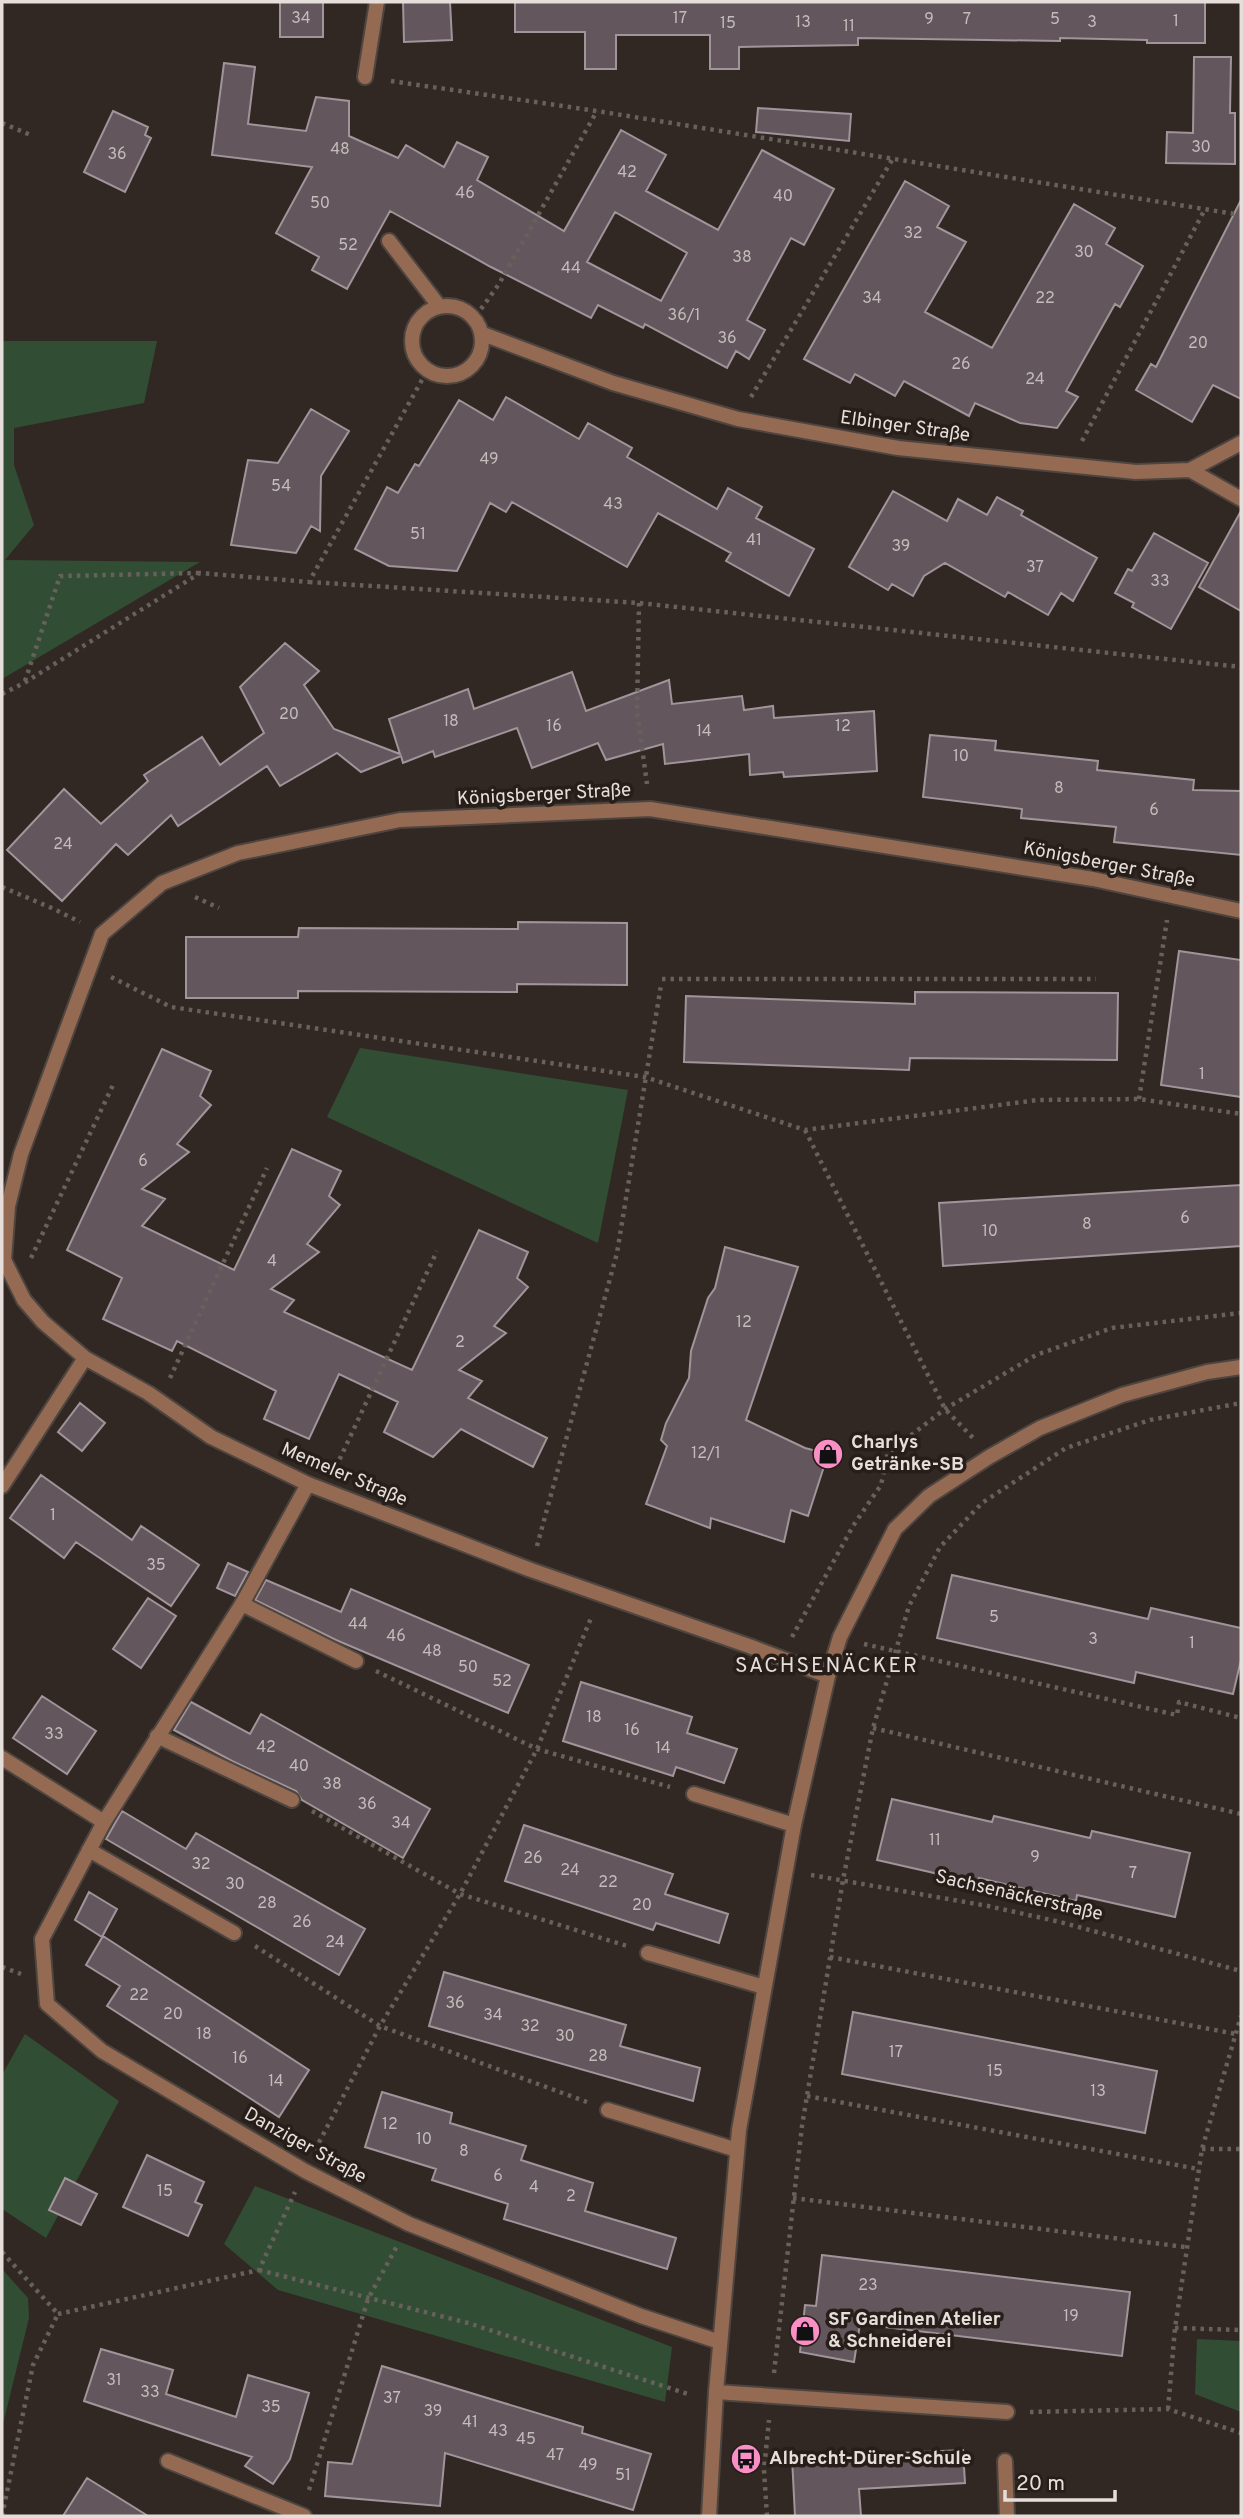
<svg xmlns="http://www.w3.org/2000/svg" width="1243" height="2518" viewBox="0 0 1243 2518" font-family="Overpass,sans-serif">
	<rect width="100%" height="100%" fill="#312823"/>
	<!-- green -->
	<path fill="#314e34" d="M 2,341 L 157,341 L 144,403 L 14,428 L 14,465 L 34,525 L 5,560 L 200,562 L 2,679 Z
		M 360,1048 L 628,1090 L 598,1243 L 327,1117 Z
		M 25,2034 L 119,2101 L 46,2238 L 2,2209 L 2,2075 Z
		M 255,2186 L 672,2347 L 665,2402 L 278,2290 L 224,2244 Z
		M 2,2269 L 28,2298 L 29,2318 L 2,2428 Z
		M 1197,2339 L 1241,2341 L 1241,2412 L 1195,2394 Z"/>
	<!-- building -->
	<path fill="#63575d" stroke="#a1949a" stroke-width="2" fill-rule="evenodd" d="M 280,2 L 323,2 L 323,37 L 280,37 Z
		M 403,2 L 450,2 L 452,40 L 404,42 Z
		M 515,2 L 1205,2 L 1205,43 L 1147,43 L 1147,40 L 1060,38 L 1060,41 L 858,38 L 858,45 L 739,47 L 739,69 L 710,69 L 710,35 L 616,35 L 616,69 L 585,69 L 585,32 L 515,32 Z
		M 1194,57 L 1231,57 L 1230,113 L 1235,113 L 1235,164 L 1166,163 L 1167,132 L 1193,133 Z
		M 224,63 L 255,67 L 248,124 L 306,131 L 316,97 L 349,101 L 349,136 L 398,158 L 406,145 L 444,167 L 457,142 L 488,157 L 477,180 L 564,231 L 621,130 L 666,155 L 646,191 L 718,230 L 762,150 L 834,189 L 804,245 L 791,238 L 747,320 L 765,330 L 749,359 L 736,351 L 727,368 L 645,324 L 643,328 L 598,305 L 591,318 L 491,267 L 390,211 L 347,289 L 312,270 L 319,257 L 276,233 L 312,167 L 212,155 ZM 615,212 L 687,253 L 661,301 L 587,262 Z
		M 758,108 L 851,114 L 849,141 L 756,132 Z
		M 113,111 L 148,127 L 145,135 L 151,138 L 125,192 L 84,172 Z
		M 905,181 L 949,206 L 937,227 L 966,242 L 925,312 L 992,348 L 1074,204 L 1115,228 L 1106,244 L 1143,266 L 1120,307 L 1115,304 L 1066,391 L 1078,397 L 1057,428 L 1020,423 L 975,403 L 969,416 L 904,381 L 895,396 L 855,374 L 850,383 L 804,359 Z
		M 1241,200 L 1241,399 L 1213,385 L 1192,422 L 1136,390 L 1151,364 L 1156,367 Z
		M 506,397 L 579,439 L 588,423 L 632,448 L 627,457 L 717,509 L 728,488 L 762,507 L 756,518 L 814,549 L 789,596 L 726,561 L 731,553 L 658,513 L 627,567 L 512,502 L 506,512 L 490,503 L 457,571 L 389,566 L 355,549 L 387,487 L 398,493 L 415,464 L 419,466 L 459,400 L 493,420 Z
		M 311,409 L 349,431 L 321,476 L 320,531 L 311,526 L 296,553 L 231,545 L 248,460 L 278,463 Z
		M 893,491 L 947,521 L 958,499 L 987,515 L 997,497 L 1023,511 L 1021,515 L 1097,558 L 1073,601 L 1061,593 L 1048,615 L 1008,592 L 1005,597 L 945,563 L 924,576 L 913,596 L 892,584 L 888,590 L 849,567 Z
		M 1241,511 L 1241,611 L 1199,587 Z
		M 1154,533 L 1208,563 L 1171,629 L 1132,607 L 1134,603 L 1115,593 L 1128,569 L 1132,571 Z
		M 285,643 L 319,671 L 304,685 L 334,729 L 400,754 L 389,719 L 468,689 L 474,709 L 572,672 L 586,711 L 669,680 L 672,704 L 742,696 L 744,710 L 773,706 L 774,718 L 874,711 L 877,771 L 784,777 L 783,772 L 750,775 L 749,754 L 665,764 L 663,744 L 606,760 L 598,743 L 532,768 L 517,728 L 435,757 L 433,751 L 403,763 L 401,756 L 361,772 L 337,753 L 280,786 L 267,766 L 178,826 L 171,815 L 128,855 L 116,844 L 62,901 L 7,850 L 64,789 L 101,824 L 148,781 L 144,775 L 202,737 L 220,765 L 264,733 L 240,687 Z
		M 930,735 L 996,741 L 995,750 L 1098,761 L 1097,770 L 1194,780 L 1193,790 L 1241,791 L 1241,855 L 1114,842 L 1116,827 L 1021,818 L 1022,809 L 923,797 Z
		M 518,922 L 627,923 L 627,985 L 517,984 L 517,992 L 298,991 L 298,998 L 186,998 L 186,937 L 298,937 L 299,928 L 518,929 Z
		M 1179,951 L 1241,960 L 1241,1097 L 1161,1085 Z
		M 915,992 L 1118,993 L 1117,1060 L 910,1058 L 909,1070 L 684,1062 L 686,996 L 915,1004 Z
		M 162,1049 L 211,1071 L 200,1096 L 211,1105 L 177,1144 L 189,1152 L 142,1189 L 165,1199 L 142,1226 L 234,1270 L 292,1149 L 341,1171 L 329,1196 L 340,1205 L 307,1244 L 319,1252 L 271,1289 L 294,1300 L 284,1312 L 412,1370 L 479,1230 L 528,1252 L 517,1278 L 528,1287 L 494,1326 L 506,1333 L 459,1370 L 482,1381 L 468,1398 L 547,1438 L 533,1467 L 461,1429 L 433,1457 L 384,1432 L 398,1402 L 339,1374 L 309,1439 L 264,1419 L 276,1391 L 177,1341 L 172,1351 L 103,1319 L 122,1278 L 67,1250 Z
		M 1241,1185 L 1241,1246 L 943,1266 L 939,1203 Z
		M 725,1247 L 798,1267 L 746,1420 L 805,1448 L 828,1454 L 808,1516 L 791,1510 L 784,1542 L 711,1518 L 710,1528 L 646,1504 L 667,1446 L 661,1440 L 666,1423 L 689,1378 L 691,1351 L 708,1298 L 715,1288 Z
		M 80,1403 L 105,1423 L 82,1451 L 58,1432 Z
		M 41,1475 L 132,1540 L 141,1526 L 199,1565 L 171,1606 L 76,1542 L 64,1558 L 10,1518 Z
		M 228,1563 L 248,1572 L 235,1596 L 217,1588 Z
		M 952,1575 L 1148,1619 L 1151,1608 L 1241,1628 L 1241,1660 L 1233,1694 L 1136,1672 L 1134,1683 L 937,1638 Z
		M 266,1580 L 341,1612 L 351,1589 L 529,1665 L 508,1713 L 336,1640 L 255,1600 Z
		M 148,1598 L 176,1616 L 141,1668 L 113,1649 Z
		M 581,1682 L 692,1717 L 687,1733 L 737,1749 L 724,1783 L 676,1767 L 673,1776 L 563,1741 Z
		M 42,1696 L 96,1731 L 67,1774 L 13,1738 Z
		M 191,1702 L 250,1734 L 261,1714 L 430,1809 L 403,1858 L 302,1800 L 296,1791 L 232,1761 L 174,1730 Z
		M 892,1799 L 992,1822 L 994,1816 L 1090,1838 L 1092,1831 L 1190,1853 L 1175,1917 L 1077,1895 L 1076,1901 L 979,1878 L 978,1883 L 877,1860 Z
		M 122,1811 L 186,1849 L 196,1833 L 365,1929 L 339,1975 L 106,1839 Z
		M 524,1825 L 673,1874 L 665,1894 L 728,1914 L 719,1943 L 656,1923 L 653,1930 L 505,1881 Z
		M 89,1892 L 117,1909 L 102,1937 L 75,1920 Z
		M 103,1936 L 309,2070 L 279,2117 L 107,2006 L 120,1986 L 86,1965 Z
		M 444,1972 L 626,2025 L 620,2046 L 700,2068 L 693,2101 L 429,2026 Z
		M 853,2012 L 1157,2071 L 1145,2133 L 842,2074 Z
		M 382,2092 L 452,2113 L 450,2123 L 526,2146 L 521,2160 L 593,2183 L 585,2211 L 676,2238 L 667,2269 L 504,2219 L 508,2204 L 432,2180 L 436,2169 L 365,2147 Z
		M 147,2155 L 204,2182 L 195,2202 L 202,2205 L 188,2236 L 123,2207 Z
		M 65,2178 L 97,2194 L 81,2225 L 49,2210 Z
		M 822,2255 L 1130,2292 L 1122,2356 L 860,2324 L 854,2362 L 800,2352 L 805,2305 L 816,2306 Z
		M 101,2349 L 173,2370 L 166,2394 L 236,2417 L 248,2375 L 309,2393 L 290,2459 L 273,2484 L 245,2466 L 252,2457 L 84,2401 Z
		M 382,2366 L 583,2427 L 582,2433 L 651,2454 L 633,2510 L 445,2453 L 440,2506 L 325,2496 L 328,2462 L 352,2464 Z
		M 963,2450 L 965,2483 L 859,2489 L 861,2516 L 795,2516 L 792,2458 Z
		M 87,2478 L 148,2516 L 63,2516 Z"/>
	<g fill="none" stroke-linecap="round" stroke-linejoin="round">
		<!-- lane casing -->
		<g stroke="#4e4540" stroke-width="18">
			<path id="lane" d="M 365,77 L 377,2
				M 389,241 L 439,306
				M 2,1486 L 85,1358
				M 242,1604 L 356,1661
				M 157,1736 L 292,1800
				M 2,1758 L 104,1822
				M 694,1794 L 794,1825
				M 89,1850 L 234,1933
				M 648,1953 L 764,1987
				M 608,2110 L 737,2150
				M 716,2392 L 1007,2412
				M 168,2461 L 304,2516
				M 1005,2461 L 1007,2516"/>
		</g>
		<!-- street casing -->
		<g stroke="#4e4540" stroke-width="18">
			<path id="street" d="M412 341a35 35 0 1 1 70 0a35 35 0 1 1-70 0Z
				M 483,334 L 613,383 L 738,419 L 898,448 L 1136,472 L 1190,470 L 1241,443
				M 1190,470 L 1241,499
				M 308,1484 L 242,1604 L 104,1822 L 42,1939 L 47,2004 L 102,2051 L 305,2171 L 409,2224 L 641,2316 L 720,2342
				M 828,1676 L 749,1646 L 531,1570 L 308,1484 L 211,1437 L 148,1393 L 85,1358 L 43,1322 L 24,1300 L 4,1260 L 8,1206 L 21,1154 L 102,934 L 162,883 L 238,853 L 400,820 L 650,809 L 1093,879 L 1241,911
				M 709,2516 L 716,2392 L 739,2130 L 794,1825 L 828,1676 L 840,1637 L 895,1529 L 929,1496 L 989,1457 L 1040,1428 L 1122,1395 L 1207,1372 L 1241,1367"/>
		</g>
		<!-- path -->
		<path stroke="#68605b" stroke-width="4.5" stroke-dasharray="3.5 5" stroke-linecap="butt" d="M 391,81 L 597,111 L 1241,215
			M 2,123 L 33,136
			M 481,309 L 499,284 L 597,111
			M 751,397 L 892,160
			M 1082,441 L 1204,211
			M 309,582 L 639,603 L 1241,667
			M 639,603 L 637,711 L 647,784
			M 25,681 L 60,576 L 199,573
			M 2,694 L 24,683 L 200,573 L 309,582 L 427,371
			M 2,887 L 54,909 L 80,922
			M 195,897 L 219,908
			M 111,977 L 171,1007 L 645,1077 L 805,1130 L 1038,1100 L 1139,1099 L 1241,1114
			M 662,979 L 1096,979
			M 1139,1099 L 1167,920
			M 805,1130 L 945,1409 L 973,1438
			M 31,1258 L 113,1085
			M 170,1378 L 267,1168
			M 336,1467 L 437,1251
			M 537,1546 L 617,1253 L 661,985
			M 792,1637 L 853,1526 L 881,1485 L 888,1453 L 945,1409 L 1036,1355 L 1112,1328 L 1241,1313
			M 864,1644 L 1177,1715 L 1179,1702 L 1241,1718
			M 376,1671 L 537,1749 L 670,1787
			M 873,1728 L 1241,1814
			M 312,1811 L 460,1894 L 627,1946
			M 811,1875 L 988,1906 L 1060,1922 L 1241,1971
			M 255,1946 L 380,2026 L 587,2102
			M 830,1957 L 1236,2034
			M 2,1967 L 21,1974
			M 807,2096 L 1198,2169
			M 1202,2149 L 1241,2149
			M 315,2150 L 380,2026 L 460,1894 L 537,1749 L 591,1618
			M 793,2198 L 1185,2247
			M 2,2252 L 58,2314
			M 259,2270 L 468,2323 L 691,2395
			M 58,2314 L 259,2270 L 295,2192
			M 1175,2328 L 1241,2330
			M 774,2373 L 802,2126 L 843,1880 L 873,1728 L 909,1606 L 940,1547 L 982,1503 L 1066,1448 L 1150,1420 L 1241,1403
			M 1168,2409 L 1175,2328 L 1202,2149 L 1241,2016
			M 1030,2412 L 1168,2409 L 1241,2433
			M 309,2490 L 368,2299 L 397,2246
			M 2,2516 L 33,2365 L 58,2314
			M 767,2516 L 764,2470 L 769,2420"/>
		<!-- lane -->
		<use href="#lane" stroke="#956a52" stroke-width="14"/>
		<!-- street -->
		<use href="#street" stroke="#956a52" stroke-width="14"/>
	</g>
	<!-- icons -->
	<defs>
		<g id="shop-disc" transform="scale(1.575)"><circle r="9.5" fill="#fa8fc6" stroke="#271e19"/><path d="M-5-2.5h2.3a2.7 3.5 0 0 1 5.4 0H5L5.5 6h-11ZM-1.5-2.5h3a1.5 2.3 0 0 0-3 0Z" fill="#111"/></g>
		<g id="bus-disc" transform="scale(1.575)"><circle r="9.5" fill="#fa8fc6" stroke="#271e19"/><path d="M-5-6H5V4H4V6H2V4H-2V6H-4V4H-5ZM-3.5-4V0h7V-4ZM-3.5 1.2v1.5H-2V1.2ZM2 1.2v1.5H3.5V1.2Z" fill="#111"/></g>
	</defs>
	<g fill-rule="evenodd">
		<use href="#shop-disc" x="828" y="1454"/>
		<use href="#shop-disc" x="805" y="2331"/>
		<use href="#bus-disc" x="746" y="2459"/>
	</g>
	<g text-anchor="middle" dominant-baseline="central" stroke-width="7" stroke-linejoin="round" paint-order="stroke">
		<!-- number labels -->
		<g font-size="16" fill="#c4bcbb">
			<text x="301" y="19">34</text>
			<text x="680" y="19">17</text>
			<text x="929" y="20">9</text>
			<text x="967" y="20">7</text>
			<text x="1055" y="20">5</text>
			<text x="1176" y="22">1</text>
			<text x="803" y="23">13</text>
			<text x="1092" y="23">3</text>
			<text x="728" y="24">15</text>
			<text x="849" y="27">11</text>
			<text x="1201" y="148">30</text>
			<text x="340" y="150">48</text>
			<text x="117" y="155">36</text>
			<text x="627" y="173">42</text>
			<text x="465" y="194">46</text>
			<text x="783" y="197">40</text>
			<text x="320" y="204">50</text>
			<text x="913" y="234">32</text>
			<text x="348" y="246">52</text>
			<text x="1084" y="253">30</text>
			<text x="742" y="258">38</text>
			<text x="571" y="269">44</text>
			<text x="872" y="299">34</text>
			<text x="1045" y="299">22</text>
			<text x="684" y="316">36/1</text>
			<text x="727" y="339">36</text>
			<text x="1198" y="344">20</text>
			<text x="961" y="365">26</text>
			<text x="1035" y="380">24</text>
			<text x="489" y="460">49</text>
			<text x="281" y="487">54</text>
			<text x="613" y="505">43</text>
			<text x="418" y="535">51</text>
			<text x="754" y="541">41</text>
			<text x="901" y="547">39</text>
			<text x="1035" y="568">37</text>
			<text x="1160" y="582">33</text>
			<text x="289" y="715">20</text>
			<text x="451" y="722">18</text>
			<text x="554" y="727">16</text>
			<text x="843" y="727">12</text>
			<text x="704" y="732">14</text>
			<text x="961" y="757">10</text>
			<text x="1059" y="789">8</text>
			<text x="1154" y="811">6</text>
			<text x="63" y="845">24</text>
			<text x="1202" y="1075">1</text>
			<text x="143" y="1162">6</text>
			<text x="1185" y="1219">6</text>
			<text x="1087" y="1225">8</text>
			<text x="990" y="1232">10</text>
			<text x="272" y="1262">4</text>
			<text x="744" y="1323">12</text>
			<text x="460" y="1343">2</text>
			<text x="706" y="1454">12/1</text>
			<text x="53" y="1516">1</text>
			<text x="156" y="1566">35</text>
			<text x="994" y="1618">5</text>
			<text x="358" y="1625">44</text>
			<text x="396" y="1637">46</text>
			<text x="1093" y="1640">3</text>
			<text x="1192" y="1644">1</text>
			<text x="432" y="1652">48</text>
			<text x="468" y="1668">50</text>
			<text x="502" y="1682">52</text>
			<text x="594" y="1718">18</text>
			<text x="632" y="1731">16</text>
			<text x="54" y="1735">33</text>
			<text x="266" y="1748">42</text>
			<text x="663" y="1749">14</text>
			<text x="299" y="1767">40</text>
			<text x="332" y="1785">38</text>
			<text x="367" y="1805">36</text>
			<text x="401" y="1824">34</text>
			<text x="935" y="1841">11</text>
			<text x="1035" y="1858">9</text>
			<text x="533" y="1859">26</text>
			<text x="201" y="1865">32</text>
			<text x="570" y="1871">24</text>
			<text x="1133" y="1874">7</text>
			<text x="608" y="1883">22</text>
			<text x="235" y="1885">30</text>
			<text x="267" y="1904">28</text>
			<text x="642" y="1906">20</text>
			<text x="302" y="1923">26</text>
			<text x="335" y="1943">24</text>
			<text x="139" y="1996">22</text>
			<text x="455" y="2004">36</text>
			<text x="173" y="2015">20</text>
			<text x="493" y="2016">34</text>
			<text x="530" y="2027">32</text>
			<text x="204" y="2035">18</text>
			<text x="565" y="2037">30</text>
			<text x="896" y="2053">17</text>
			<text x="598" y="2057">28</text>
			<text x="240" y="2059">16</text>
			<text x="995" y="2072">15</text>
			<text x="276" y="2082">14</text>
			<text x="1098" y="2092">13</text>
			<text x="390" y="2125">12</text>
			<text x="424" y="2140">10</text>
			<text x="464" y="2152">8</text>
			<text x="498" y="2177">6</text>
			<text x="534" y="2188">4</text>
			<text x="165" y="2192">15</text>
			<text x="571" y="2197">2</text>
			<text x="868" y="2286">23</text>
			<text x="1071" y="2317">19</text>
			<text x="114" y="2381">31</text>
			<text x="150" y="2393">33</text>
			<text x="392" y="2399">37</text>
			<text x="271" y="2408">35</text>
			<text x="433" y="2412">39</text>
			<text x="470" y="2423">41</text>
			<text x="498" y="2432">43</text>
			<text x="526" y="2440">45</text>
			<text x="555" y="2456">47</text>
			<text x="588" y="2466">49</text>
			<text x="623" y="2476">51</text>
		</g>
		<!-- street labels -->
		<g font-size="19" fill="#e5deda" stroke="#271e19">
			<text transform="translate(905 427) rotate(8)">Elbinger Straße</text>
			<text transform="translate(544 795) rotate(-3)">Königsberger Straße</text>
			<text transform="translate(1109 865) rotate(11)">Königsberger Straße</text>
			<text transform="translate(344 1475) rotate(23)">Memeler Straße</text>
			<text transform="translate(1019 1896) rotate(13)">Sachsenäckerstraße</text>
			<text transform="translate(305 2146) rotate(29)">Danziger Straße</text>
		</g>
		<!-- poi labels -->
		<g font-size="19" font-weight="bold" fill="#e5deda" stroke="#271e19" text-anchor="start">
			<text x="851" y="1443">Charlys<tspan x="851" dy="22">Getränke-SB</tspan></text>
			<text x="828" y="2320">SF Gardinen Atelier<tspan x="828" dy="22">&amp; Schneiderei</tspan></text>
			<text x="769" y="2459">Albrecht-Dürer-Schule</text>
		</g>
		<!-- neighbourhood labels -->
		<g font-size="21" letter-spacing="2" fill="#e5deda" stroke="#271e19">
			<text x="827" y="1666">SACHSENÄCKER</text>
		</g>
	</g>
	<!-- border -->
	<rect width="1243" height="2518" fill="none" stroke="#e5deda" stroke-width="7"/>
	<!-- scale -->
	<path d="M1005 2490v10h110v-10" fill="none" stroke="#e5deda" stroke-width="3.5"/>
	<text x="1016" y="2490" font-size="21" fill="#e5deda" stroke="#271e19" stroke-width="5" paint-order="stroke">20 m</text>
</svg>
